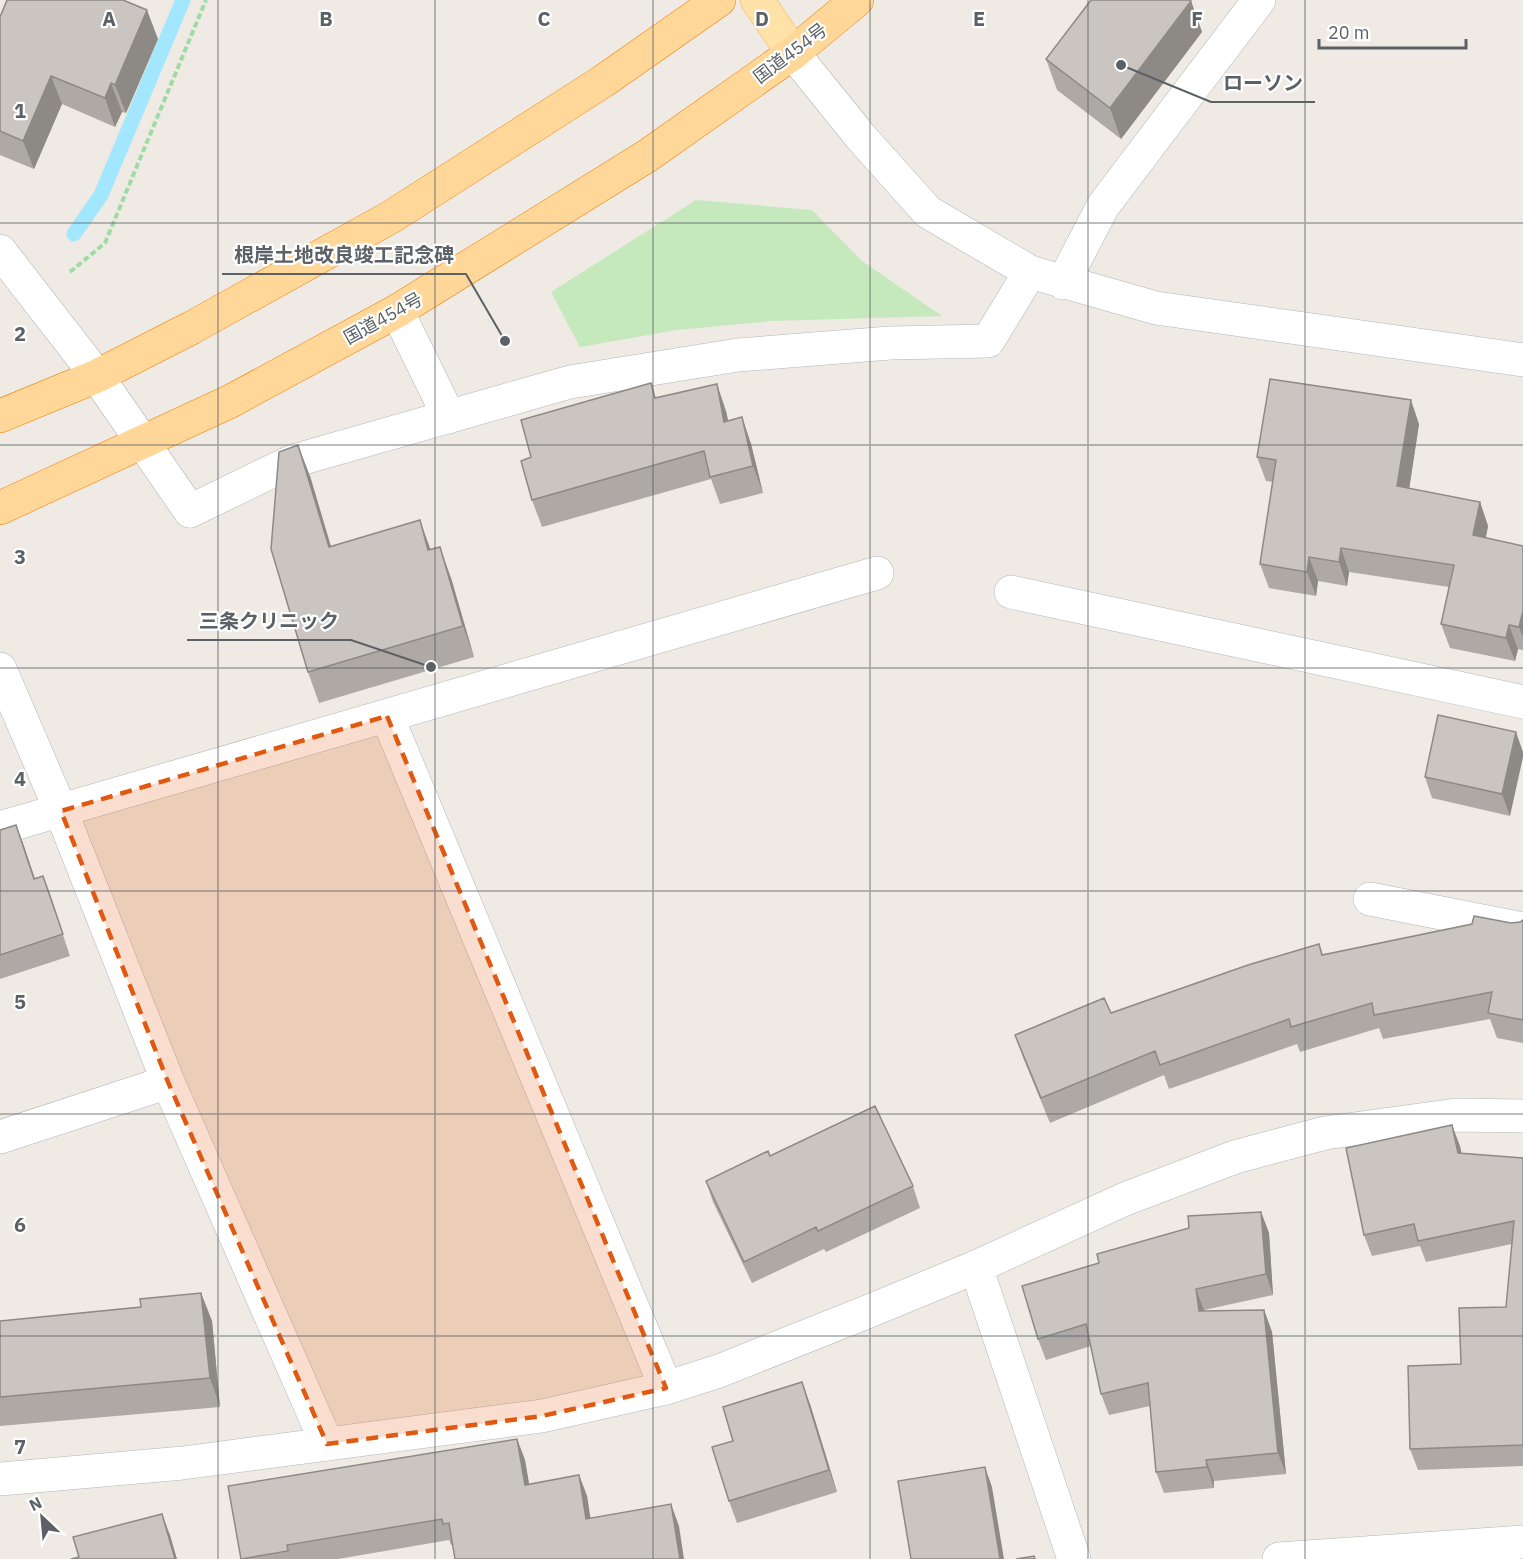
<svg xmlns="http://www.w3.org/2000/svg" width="1523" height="1559" viewBox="0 0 1523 1559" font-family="'IBM Plex Sans','Noto Sans JP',sans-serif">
	<rect width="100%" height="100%" fill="#efeae3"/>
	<!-- green -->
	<path fill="#c5e9bd" d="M 696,200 L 812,210 L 862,261 L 942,316 L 771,321 L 677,330 L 580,347 L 551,292 Z"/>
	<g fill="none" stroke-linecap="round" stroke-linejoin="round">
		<!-- stream -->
		<path stroke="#a3e7ff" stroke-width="15" d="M 74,234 L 101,195 L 183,0"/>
		<!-- minor casing -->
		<g stroke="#b1b6ba" stroke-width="34">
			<path id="minor" d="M 1063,283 L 1103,206 L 1259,0
				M 397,311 L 449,417
				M 190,511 L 293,461 L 570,382 L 738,355 L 890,343 L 988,341 L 1030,272
				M 1011,592 L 1523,702
				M 0,669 L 61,811 L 168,1082 L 327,1444
				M 387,716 L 666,1388
				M 0,828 L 877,573
				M 1370,899 L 1523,929
				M 0,1137 L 168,1082
				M 976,1267 L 1074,1559
				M 1279,1559 L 1523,1542"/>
		</g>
		<!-- tertiary casing -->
		<g stroke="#b1b6ba" stroke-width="34">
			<path id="tertiary" d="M 793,53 L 860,136 L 928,212 L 1030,272 L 1156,308 L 1523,360
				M 0,251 L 97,376 L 190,511
				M 0,1479 L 183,1463 L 542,1416 L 666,1388 L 719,1371 L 867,1312 L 976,1267 L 1125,1199 L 1235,1157 L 1325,1133 L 1456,1115 L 1523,1116"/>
		</g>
		<!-- primary casing -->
		<g stroke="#feae4d" stroke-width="34">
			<path id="primary" d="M 757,0 L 793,53"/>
		</g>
		<!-- trunk casing -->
		<g stroke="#f27c00" stroke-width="34">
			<path id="trunk" d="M 0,416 L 97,376 L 191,328 L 391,217 L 602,82 L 719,0
				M 0,508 L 231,401 L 397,311 L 647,156 L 793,53 L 857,0"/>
		</g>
		<!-- path -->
		<path stroke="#9fdca4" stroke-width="4" stroke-dasharray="6 3" stroke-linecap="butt" d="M 70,272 L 105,243 L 206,0"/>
		<!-- minor -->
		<use href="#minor" stroke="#fff" stroke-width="33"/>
		<!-- tertiary -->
		<use href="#tertiary" stroke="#fff" stroke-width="33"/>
		<!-- primary -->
		<use href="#primary" stroke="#ffe2a8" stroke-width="33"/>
		<!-- trunk -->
		<use href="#trunk" stroke="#ffd899" stroke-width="33"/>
	</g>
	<!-- wall -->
	<path fill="#aea9a5" d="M 1191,1 L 1202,32 L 1121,139 L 1057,90 L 1046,59 Z
		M 0,17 L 158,39 L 126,113 L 122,112 L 115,127 L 62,104 L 34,169 L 0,155 Z
		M 657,398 L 726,411 L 728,421 L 742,417 L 751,444 L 763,493 L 720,504 L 711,479 L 542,527 L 532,500 L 531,457 Z
		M 1419,424 L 1409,488 L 1480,502 L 1488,526 L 1486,538 L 1523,546 L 1523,650 L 1518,649 L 1515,661 L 1450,648 L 1441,624 L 1449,587 L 1349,572 L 1347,586 L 1318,581 L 1316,596 L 1269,588 L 1260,564 L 1273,482 L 1266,481 L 1257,457 Z
		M 310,476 L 331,546 L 430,549 L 451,578 L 474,657 L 319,703 L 308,672 Z
		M 1516,732 L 1510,816 L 1432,798 L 1425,777 Z
		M 16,825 L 35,879 L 43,876 L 70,956 L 0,979 L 0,830 Z
		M 1523,920 L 1523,1043 L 1497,1038 L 1490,1019 L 1383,1039 L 1379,1028 L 1300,1052 L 1297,1044 L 1169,1089 L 1164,1075 L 1050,1123 L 1024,1060 L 1015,1035 L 1111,1013 L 1319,944 L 1323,955 L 1511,923 L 1520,922 Z
		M 1460,1146 L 1461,1153 L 1523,1158 L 1523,1466 L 1418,1470 L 1410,1449 L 1461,1364 L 1506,1307 L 1512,1244 L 1426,1262 L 1420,1246 L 1372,1256 L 1364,1235 Z
		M 770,1156 L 913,1186 L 920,1208 L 826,1252 L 824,1249 L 752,1283 L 713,1202 L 706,1181 Z
		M 1261,1212 L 1269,1233 L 1273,1295 L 1204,1310 L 1204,1311 L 1264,1310 L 1272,1332 L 1286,1474 L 1214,1481 L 1214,1488 L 1164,1493 L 1156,1472 L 1150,1406 L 1109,1415 L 1101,1394 L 1091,1346 L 1046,1360 L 1038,1339 L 1099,1263 Z
		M 201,1293 L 212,1321 L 220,1407 L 0,1426 L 0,1321 L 141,1307 Z
		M 810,1404 L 837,1492 L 737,1523 L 729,1501 L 733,1441 Z
		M 517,1439 L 525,1460 L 529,1485 L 579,1475 L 587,1496 L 590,1518 L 679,1526 L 451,1545 L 449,1540 L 338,1559 L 241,1559 Z"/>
	<!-- shaded-wall -->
	<path fill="#8d8a86" d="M 1191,1 L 1202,32 L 1121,139 L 1110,108 Z
		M 147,10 L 158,39 L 126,113 L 115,85 Z
		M 51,76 L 62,104 L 34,169 L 23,141 Z
		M 111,83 L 122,112 L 115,127 L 105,98 Z
		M 717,384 L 726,411 L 734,449 L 724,422 Z
		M 1411,400 L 1419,424 L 1406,510 L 1397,486 Z
		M 742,417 L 751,444 L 763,493 L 753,466 Z
		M 298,445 L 310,476 L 340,578 L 329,547 Z
		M 1480,502 L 1488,526 L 1481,559 L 1473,535 Z
		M 420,520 L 431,551 L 428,550 Z
		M 440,547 L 451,578 L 474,657 L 463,626 Z
		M 1341,548 L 1349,572 L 1347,586 L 1339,562 Z
		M 1309,557 L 1318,581 L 1316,596 L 1307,572 Z
		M 1523,611 L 1523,637 L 1519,627 Z
		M 1509,625 L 1518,649 L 1515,661 L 1506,638 Z
		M 1516,732 L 1523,752 L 1523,757 L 1510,816 L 1502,794 Z
		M 16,825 L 24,846 L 42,900 L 34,879 Z
		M 43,876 L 51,897 L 70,956 L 63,934 Z
		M 1452,1125 L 1460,1146 L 1466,1174 L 1458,1153 Z
		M 1261,1212 L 1269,1233 L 1273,1295 L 1266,1274 Z
		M 1196,1289 L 1204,1310 L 1207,1332 L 1199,1311 Z
		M 201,1293 L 212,1321 L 220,1407 L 210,1378 Z
		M 1264,1310 L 1272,1332 L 1286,1474 L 1278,1453 Z
		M 802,1382 L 810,1404 L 837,1492 L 829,1470 Z
		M 517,1439 L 525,1460 L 533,1507 L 525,1485 Z
		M 1206,1460 L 1214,1481 L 1214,1488 L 1207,1467 Z
		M 985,1467 L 992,1487 L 1004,1559 L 1000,1559 Z
		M 579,1475 L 587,1496 L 594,1540 L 586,1519 Z
		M 671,1504 L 679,1526 L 684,1559 L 680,1559 Z
		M 162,1514 L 170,1535 L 177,1559 L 175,1559 Z"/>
	<!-- building -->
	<path fill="#cac5c0" stroke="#8d8a86" stroke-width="1.5" d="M 7,0 L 123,0 L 147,10 L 115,85 L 111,83 L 105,98 L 51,76 L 23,141 L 0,131 L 0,17 Z
		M 1091,0 L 1189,0 L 1191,1 L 1110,108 L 1046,59 Z
		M 1270,379 L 1411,400 L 1397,486 L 1480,502 L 1473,535 L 1523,546 L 1523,611 L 1519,627 L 1509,625 L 1506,638 L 1441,624 L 1454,565 L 1341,548 L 1339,562 L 1309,557 L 1307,572 L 1260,564 L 1276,460 L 1257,457 Z
		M 651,383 L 655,398 L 717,384 L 724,422 L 742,417 L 753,466 L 710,477 L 704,451 L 532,500 L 521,461 L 531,457 L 521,420 Z
		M 298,445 L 329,547 L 420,520 L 428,550 L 440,547 L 463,626 L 308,672 L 271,549 L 279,452 Z
		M 1438,715 L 1516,732 L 1502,794 L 1425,777 Z
		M 16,825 L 34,879 L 43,876 L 63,934 L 0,955 L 0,830 Z
		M 1474,916 L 1511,923 L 1520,922 L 1523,920 L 1523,1020 L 1488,1013 L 1492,992 L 1374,1015 L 1372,1003 L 1291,1027 L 1289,1019 L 1160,1065 L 1155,1051 L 1041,1098 L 1015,1035 L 1104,998 L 1111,1013 L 1248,965 L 1319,944 L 1322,955 L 1472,924 Z
		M 875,1106 L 913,1186 L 818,1231 L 816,1227 L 744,1262 L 706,1181 L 768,1151 L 770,1156 Z
		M 1452,1125 L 1458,1153 L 1523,1158 L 1523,1445 L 1410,1449 L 1408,1366 L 1461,1364 L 1459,1308 L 1506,1307 L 1514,1221 L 1418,1241 L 1414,1224 L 1364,1235 L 1346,1148 Z
		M 1261,1212 L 1266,1274 L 1196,1289 L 1199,1311 L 1264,1310 L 1278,1453 L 1206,1460 L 1207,1467 L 1156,1472 L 1148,1383 L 1101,1394 L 1086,1324 L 1038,1339 L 1022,1286 L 1099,1263 L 1097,1254 L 1189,1228 L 1188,1216 Z
		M 201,1293 L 210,1378 L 0,1397 L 0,1321 L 141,1307 L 140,1299 Z
		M 802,1382 L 829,1470 L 729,1501 L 712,1447 L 733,1441 L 723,1407 Z
		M 517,1439 L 525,1485 L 579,1475 L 586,1519 L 671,1504 L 680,1559 L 455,1559 L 449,1523 L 443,1524 L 442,1519 L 287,1545 L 288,1551 L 241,1559 L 228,1486 Z
		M 985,1467 L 1000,1559 L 911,1559 L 898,1481 Z
		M 162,1514 L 175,1559 L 71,1559 L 79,1557 L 73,1537 Z
		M 1034,1556 L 1035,1559 L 1016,1559 Z"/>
	<!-- marked area -->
	<path fill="#e15910" fill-opacity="0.2" stroke="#e15910" stroke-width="4.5" stroke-dasharray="12 8" stroke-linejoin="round" d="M 387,716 L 666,1388 L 542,1416 L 327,1444 L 168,1082 L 61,811 Z"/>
	<!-- grid -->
	<path fill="none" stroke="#5b6165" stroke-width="1.5" stroke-opacity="0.55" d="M 218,0 L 218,1559M 435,0 L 435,1559M 653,0 L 653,1559M 870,0 L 870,1559M 1088,0 L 1088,1559M 1305,0 L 1305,1559M 0,223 L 1523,223M 0,445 L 1523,445M 0,668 L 1523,668M 0,891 L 1523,891M 0,1114 L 1523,1114M 0,1336 L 1523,1336"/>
	<g text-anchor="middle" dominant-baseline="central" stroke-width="4.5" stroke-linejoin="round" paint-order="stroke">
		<!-- street labels -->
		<g font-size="18" fill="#5b6165" stroke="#fff">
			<text transform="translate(790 53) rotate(-37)">国道454号</text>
			<text transform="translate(383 318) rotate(-29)">国道454号</text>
		</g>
	</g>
	<g font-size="20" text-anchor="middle" font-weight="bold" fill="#5b6165" stroke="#fff" stroke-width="4.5" stroke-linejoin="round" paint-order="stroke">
		<text x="109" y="26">A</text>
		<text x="326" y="26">B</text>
		<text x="544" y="26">C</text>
		<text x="762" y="26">D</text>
		<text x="979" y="26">E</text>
		<text x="1197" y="26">F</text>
		<text x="20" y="118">1</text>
		<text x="20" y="341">2</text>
		<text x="20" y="564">3</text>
		<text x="20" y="786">4</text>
		<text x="20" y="1009">5</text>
		<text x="20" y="1232">6</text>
		<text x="20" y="1454">7</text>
	</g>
	<!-- callouts -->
	<path fill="none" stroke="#5b6165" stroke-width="2" d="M1121 65L1211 102H1315M505 341L466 274H222M431 667L351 640H187"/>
	<g fill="#5b6165" stroke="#fff" stroke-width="2">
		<circle cx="1121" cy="65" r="6"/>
		<circle cx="505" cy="341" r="6"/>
		<circle cx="431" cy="667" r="6"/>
	</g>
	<g font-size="20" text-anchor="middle" font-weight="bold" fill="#5b6165" stroke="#fff" stroke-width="4.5" stroke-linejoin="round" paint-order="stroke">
		<text x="1263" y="90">ローソン</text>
		<text x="344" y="262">根岸土地改良竣工記念碑</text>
		<text x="269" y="628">三条クリニック</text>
	</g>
	<!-- north arrow -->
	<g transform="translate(42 1517) rotate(334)" stroke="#ffffff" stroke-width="4.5" paint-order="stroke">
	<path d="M0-4.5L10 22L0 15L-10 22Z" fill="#5b6165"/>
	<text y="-9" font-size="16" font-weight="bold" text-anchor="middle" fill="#5b6165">N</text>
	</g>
	<!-- scale -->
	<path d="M1319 39v9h147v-9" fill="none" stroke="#5b6165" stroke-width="3"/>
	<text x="1328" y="39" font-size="18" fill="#5b6165" stroke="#ffffff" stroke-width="4.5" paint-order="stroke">20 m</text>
</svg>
